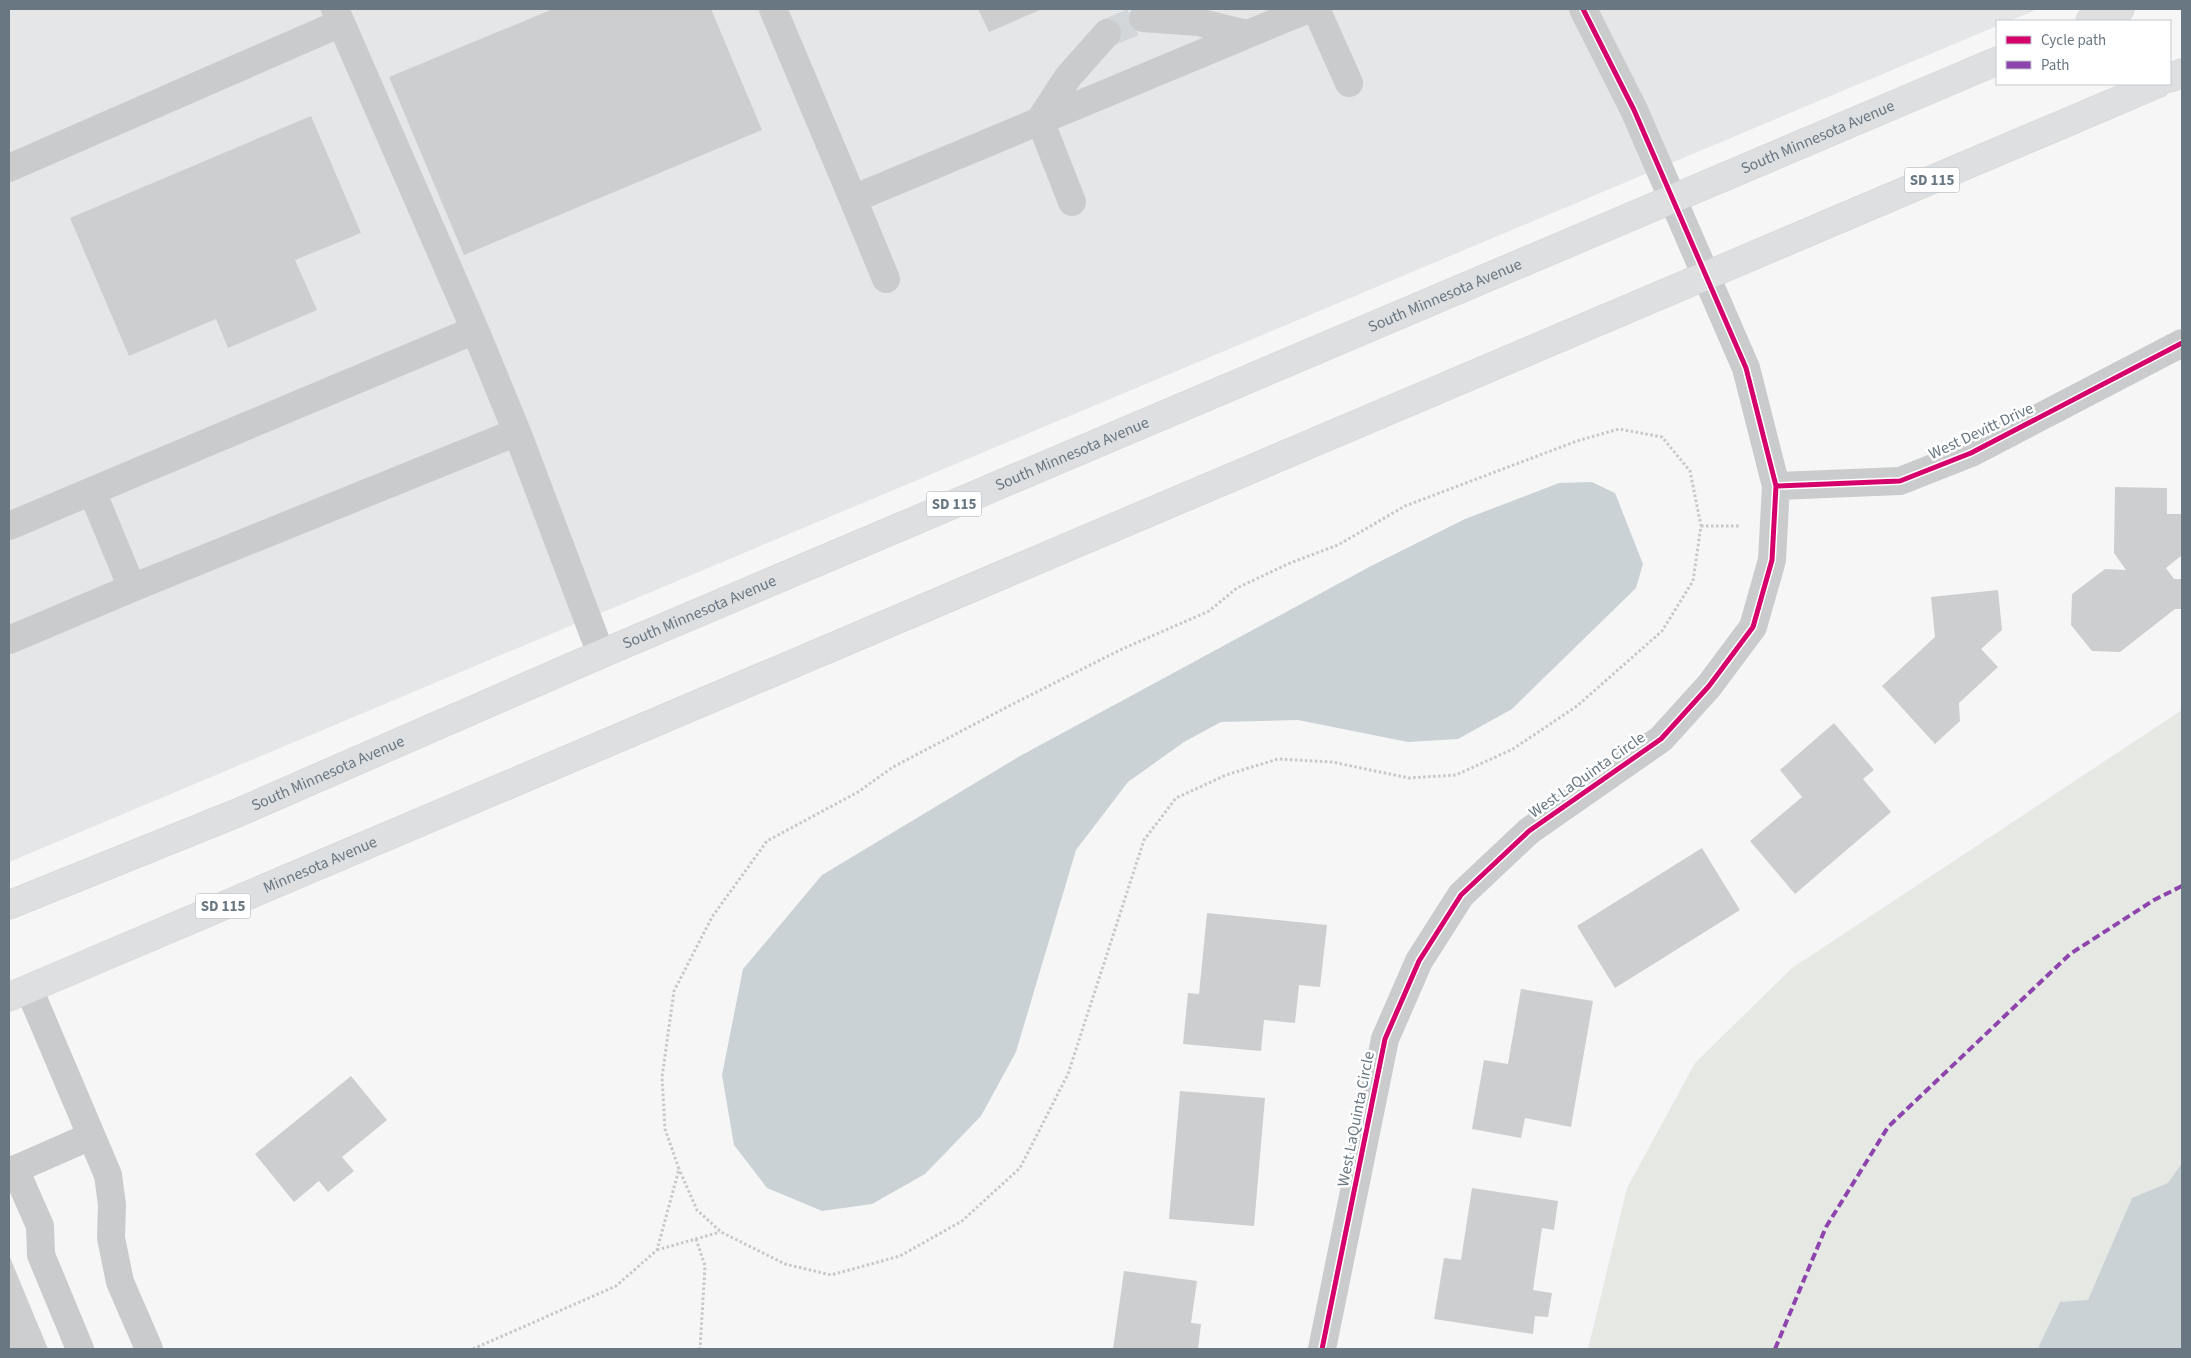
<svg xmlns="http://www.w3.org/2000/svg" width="2191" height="1358" viewBox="0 0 2191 1358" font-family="'Source Sans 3',sans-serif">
	<rect width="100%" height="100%" fill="#f6f6f6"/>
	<!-- built -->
	<path fill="#e5e6e7" d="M 9,9 L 2038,9 L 2009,21 L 1997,21 L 1997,26 L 9,862 Z"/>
	<!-- green -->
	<path fill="#e5e8e3" d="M 2182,710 L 2182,1349 L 1588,1349 L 1627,1188 L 1695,1063 L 1792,968 Z"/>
	<!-- water -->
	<path fill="#cbd2d5" d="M 1592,482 L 1615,493 L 1643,564 L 1636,588 L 1512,709 L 1458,739 L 1408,742 L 1298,720 L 1221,722 L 1184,742 L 1128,782 L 1076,850 L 1016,1052 L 981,1116 L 925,1174 L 872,1204 L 822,1211 L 767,1188 L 734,1145 L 722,1075 L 743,969 L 822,875 L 1020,756 L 1371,566 L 1465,519 L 1559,483 Z
		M 2182,1163 L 2182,1349 L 2039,1349 L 2039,1346 L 2060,1302 L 2088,1300 L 2132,1198 L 2168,1183 Z"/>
	<!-- building -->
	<path fill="#cdcecf" d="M 553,9 L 711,9 L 762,130 L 464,255 L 389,77 Z
		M 978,9 L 1042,9 L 989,32 Z
		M 311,116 L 361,233 L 295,260 L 317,310 L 228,348 L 216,319 L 129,356 L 70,218 Z
		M 2115,487 L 2167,488 L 2167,514 L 2182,514 L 2182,555 L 2166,568 L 2174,579 L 2182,579 L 2182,609 L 2175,609 L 2120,652 L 2092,651 L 2071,625 L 2072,594 L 2105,569 L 2126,570 L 2114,553 Z
		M 1998,590 L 2002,630 L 1981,649 L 1998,667 L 1959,703 L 1960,721 L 1935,744 L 1882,686 L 1935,637 L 1931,597 Z
		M 1834,723 L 1874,770 L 1863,779 L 1891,812 L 1795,894 L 1750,841 L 1802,797 L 1780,770 Z
		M 1702,848 L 1740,910 L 1615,988 L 1577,926 Z
		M 1207,913 L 1327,925 L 1320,987 L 1299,985 L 1295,1023 L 1264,1020 L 1261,1051 L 1183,1044 L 1188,993 L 1199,994 Z
		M 1521,989 L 1593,1001 L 1571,1127 L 1525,1118 L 1521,1138 L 1472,1129 L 1484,1060 L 1508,1064 Z
		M 351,1076 L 387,1120 L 342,1157 L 354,1171 L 328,1192 L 319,1181 L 294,1202 L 255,1154 Z
		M 1180,1091 L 1265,1098 L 1254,1226 L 1169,1219 Z
		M 1472,1188 L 1558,1201 L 1554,1230 L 1542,1228 L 1533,1290 L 1552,1293 L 1548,1317 L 1535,1316 L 1533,1334 L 1434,1319 L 1444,1258 L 1461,1260 Z
		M 9,1255 L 48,1349 L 9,1349 Z
		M 1124,1271 L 1197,1281 L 1191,1323 L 1201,1324 L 1198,1349 L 1113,1349 Z"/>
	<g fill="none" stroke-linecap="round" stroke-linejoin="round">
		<!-- minor-tunnel -->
		<path stroke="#d3d6d9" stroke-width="28" stroke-dasharray="28 14" stroke-linecap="butt" d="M 1107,33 L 1143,18"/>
		<!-- major casing -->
		<g stroke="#d2d3d3" stroke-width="29">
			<g id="major">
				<path d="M 2090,21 L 2120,9"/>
				<path d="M 2170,78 L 2182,73"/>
				<path id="s1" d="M 9,905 L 237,813 L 601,654 L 1997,61"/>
				<path id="s2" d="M 9,997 L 2157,84"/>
			</g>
		</g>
		<!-- path -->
		<path stroke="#c7c8c9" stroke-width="3" stroke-dasharray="2.5 2.5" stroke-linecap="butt" d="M 1701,526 L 1741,526
			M 696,1239 L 705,1266 L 700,1349
			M 657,1250 L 720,1232
			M 473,1349 L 616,1286 L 657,1250 L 679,1169 L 665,1129 L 662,1077 L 674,991 L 712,917 L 767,841 L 858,792 L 893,767 L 1009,706 L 1120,650 L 1209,611 L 1237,588 L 1290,563 L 1338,545 L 1405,506 L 1577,441 L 1619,429 L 1662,437 L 1690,471 L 1701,526 L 1693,581 L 1662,631 L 1577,706 L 1513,749 L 1456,775 L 1409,778 L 1332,762 L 1278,759 L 1226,775 L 1176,798 L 1144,840 L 1068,1074 L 1020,1168 L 962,1221 L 900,1256 L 831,1275 L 785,1264 L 721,1232 L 697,1210 L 679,1169"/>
		<!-- minor -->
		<path stroke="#c9cbcc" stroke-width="28" d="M 335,9 L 475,330 L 517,432 L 601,654
			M 773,9 L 853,199 L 1308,9
			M 1316,9 L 1349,83
			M 1143,18 L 1198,22 L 1247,34
			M 9,168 L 341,23
			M 853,199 L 886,279
			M 1072,202 L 1040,120 L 1068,77 L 1107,33
			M 475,330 L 92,491 L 132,588 L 517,432
			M 1776,486 L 1900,481 L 1971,453 L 2182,343
			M 9,526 L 92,491
			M 9,640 L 132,588
			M 29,989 L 108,1175 L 112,1205 L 111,1238 L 120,1282 L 149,1349
			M 15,1169 L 40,1226 L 41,1255 L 80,1349
			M 9,1172 L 91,1136
			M 1322,1349 L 1385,1039 L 1419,961 L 1461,895 L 1529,831 L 1661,739 L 1709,686 L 1753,627 L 1772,560 L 1776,486 L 1746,368 L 1634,110 L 1583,9"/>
		<!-- major -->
		<use href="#major" stroke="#dedfe0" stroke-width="28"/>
		<!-- quiet -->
		<path stroke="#8e44ad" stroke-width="4" stroke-dasharray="8 4" stroke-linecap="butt" d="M 1775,1349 L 1826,1227 L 1888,1127 L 2070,954 L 2154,900 L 2182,886"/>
		<!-- cycleway casing -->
		<g stroke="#fff" stroke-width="8">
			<path id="cycleway" d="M 1776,486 L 1900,481 L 1971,453 L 2182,343
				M 1322,1349 L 1385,1039 L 1419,961 L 1461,895 L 1529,831 L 1661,739 L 1709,686 L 1753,627 L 1772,560 L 1776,486 L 1746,368 L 1634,110 L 1583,9"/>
		</g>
		<!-- cycleway -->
		<use href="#cycleway" stroke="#d6006c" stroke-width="5"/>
	</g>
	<g text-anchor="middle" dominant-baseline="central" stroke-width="5" stroke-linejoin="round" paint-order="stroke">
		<!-- shield labels -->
		<g fill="#fff" stroke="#96a0a8" stroke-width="1">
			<rect x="1904.5" y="167.5" width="55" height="25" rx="4"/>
			<rect x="926.5" y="491.5" width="55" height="25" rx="4"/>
			<rect x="195.5" y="893.5" width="55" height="25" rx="4"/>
		</g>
		<g font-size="15" font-weight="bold" fill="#697783">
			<text x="1932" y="180">SD 115</text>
			<text x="954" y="504">SD 115</text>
			<text x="223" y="906">SD 115</text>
		</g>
		<!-- street labels -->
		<g font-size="16" fill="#697783" stroke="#fff">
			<text stroke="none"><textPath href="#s1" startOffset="1965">South Minnesota Avenue</textPath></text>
			<text stroke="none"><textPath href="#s1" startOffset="1560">South Minnesota Avenue</textPath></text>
			<text transform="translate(1981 431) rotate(-25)">West Devitt Drive</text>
			<text stroke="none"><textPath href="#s1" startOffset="1155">South Minnesota Avenue</textPath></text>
			<text stroke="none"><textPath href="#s1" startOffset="750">South Minnesota Avenue</textPath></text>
			<text stroke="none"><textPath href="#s1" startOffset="345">South Minnesota Avenue</textPath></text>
			<text transform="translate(1587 775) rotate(-35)">West LaQuinta Circle</text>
			<text stroke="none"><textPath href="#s2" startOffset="338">Minnesota Avenue</textPath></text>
			<text transform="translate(1356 1119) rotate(-79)">West LaQuinta Circle</text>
		</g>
	</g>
	<!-- border -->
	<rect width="2191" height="1358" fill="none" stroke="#697783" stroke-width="20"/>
	<!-- legend -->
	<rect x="1996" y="20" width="175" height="65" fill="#ffffff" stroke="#c3c9cd"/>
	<rect x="2006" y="36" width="25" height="8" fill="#d6006c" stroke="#c3c9cd"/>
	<text x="2041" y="45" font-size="15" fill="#697783">Cycle path</text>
	<rect x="2006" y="61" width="25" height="8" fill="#8e44ad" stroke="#c3c9cd"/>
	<text x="2041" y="70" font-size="15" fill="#697783">Path</text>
</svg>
